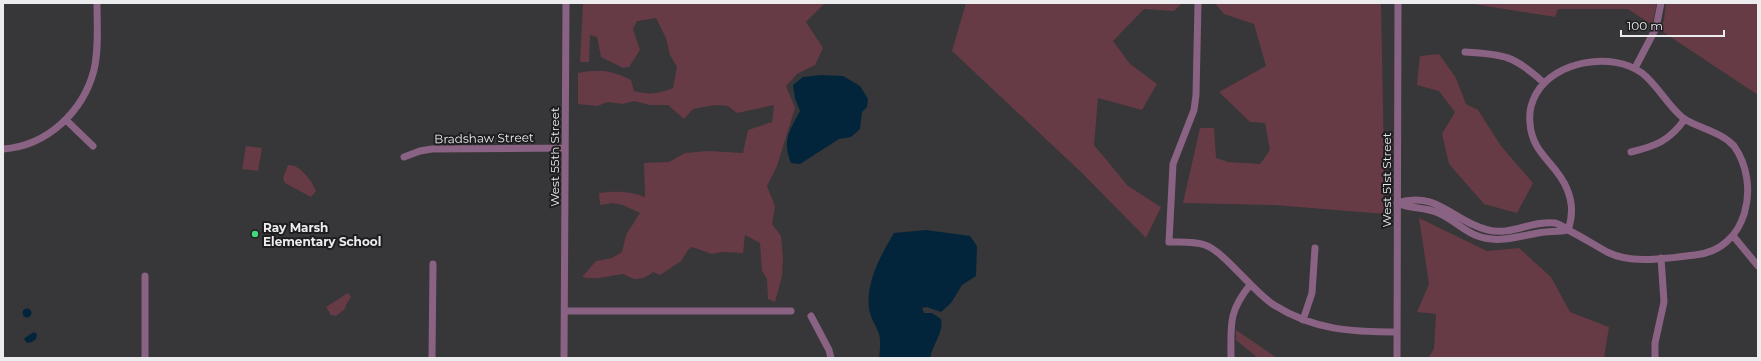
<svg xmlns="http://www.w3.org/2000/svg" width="1761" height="361" viewBox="0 0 1761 361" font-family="Montserrat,sans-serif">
	<rect width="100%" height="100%" fill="#373638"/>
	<!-- green -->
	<path fill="#663b46" d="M 583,3 L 825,3 L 806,22 L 823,48 L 815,65 L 797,74 L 786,86 L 795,108 L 777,166 L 767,186 L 775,206 L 772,224 L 781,236 L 783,258 L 782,276 L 775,302 L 768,299 L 767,279 L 762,271 L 760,243 L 745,235 L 743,253 L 722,252 L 712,254 L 692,247 L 688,250 L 681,261 L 660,275 L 653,272 C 643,280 635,282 624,274 C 610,275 596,281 582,277 L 596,261 L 612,258 L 622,252 L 626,235 L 640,213 L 623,205 L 613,203 L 600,205 L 599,193 C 617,191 629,191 645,197 L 644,163 L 669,162 L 685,153 L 708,151 L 743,153 L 748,130 L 772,122 L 774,105 L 737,113 L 728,106 L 715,105 L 693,109 L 684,119 L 668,105 L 650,105 L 634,101 L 623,104 L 608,102 L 597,106 L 578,104 L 578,73 C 600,69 611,70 631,80 L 634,91 C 649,95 659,94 673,88 L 677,67 L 670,55 L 666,38 L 656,18 L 637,21 L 633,29 L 640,50 L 629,67 L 623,68 L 601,57 L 597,37 L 590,35 L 589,62 L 580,62 Z
		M 966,3 L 1182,3 L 1174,11 L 1144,9 L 1113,41 L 1130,64 L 1157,84 L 1142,110 L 1098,98 L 1094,145 L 1128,186 L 1161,207 L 1146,238 L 1082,173 L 952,51 Z
		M 1215,3 L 1381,3 L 1385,214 L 1274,205 L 1183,203 L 1200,128 L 1214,128 L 1216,158 L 1228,162 L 1260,164 L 1270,150 L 1265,123 L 1250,122 L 1219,92 L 1266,66 L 1254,24 L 1224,14 Z
		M 1467,3 L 1657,3 L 1652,25 L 1628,9 L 1558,9 L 1555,17 Z
		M 1666,3 L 1758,3 L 1758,95 L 1660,30 L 1664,20 Z
		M 1439,54 L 1456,78 L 1466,104 L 1478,110 L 1501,146 L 1533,183 L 1517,213 L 1484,204 L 1449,164 L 1442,134 L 1455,112 L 1439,91 L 1417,85 L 1420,56 Z
		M 246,146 L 262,148 L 258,171 L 242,169 Z
		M 288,165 C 300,164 312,181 316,191 L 311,197 L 285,183 L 283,178 Z
		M 1419,218 L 1487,251 L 1519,248 L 1551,277 L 1570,312 L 1609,327 L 1604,358 L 1428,358 L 1434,349 L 1436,314 L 1417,312 L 1429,284 Z
		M 348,293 L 351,297 L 346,305 L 345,309 L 336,316 L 331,315 L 326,307 Z
		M 1236,330 L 1277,358 L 1258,358 L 1236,340 Z"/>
	<!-- water -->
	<path fill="#03253b" d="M 820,75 L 843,76 L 860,86 L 868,99 L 867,107 L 862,112 L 860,129 L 851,137 L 839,139 L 800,164 L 791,163 C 782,140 789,132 800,111 L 795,98 L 793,85 L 803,77 Z
		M 926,230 L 970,236 L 977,246 L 976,276 L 962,285 L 951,303 L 941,312 L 927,307 L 922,308 L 924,313 L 932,313 L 941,319 C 944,332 933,344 930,358 L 879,358 C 880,351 881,340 879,334 C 876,325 870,318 869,308 C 866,281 881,255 894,233 Z
		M22.5 313a4.5 4.5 0 1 1 9 0a4.5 4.5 0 1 1-9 0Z
		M 34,332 L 37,334 L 36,339 L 32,342 L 27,343 L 24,339 L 26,337 Z"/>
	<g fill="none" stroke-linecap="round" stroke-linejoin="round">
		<!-- minor -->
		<path stroke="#8a6283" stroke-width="7" d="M 1198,3 L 1196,95 L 1194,110 L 1173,164 L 1169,242 C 1180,242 1194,241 1205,245 C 1225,252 1252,291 1274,305 C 1314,330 1351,332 1397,332
			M 1465,52 C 1504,54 1515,56 1544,83
			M 1635,68 L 1656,28 L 1661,3
			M 66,120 L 93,146
			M 3,149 C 47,146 83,112 94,70 C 99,49 97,25 97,3
			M 1631,152 C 1656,146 1669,141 1685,119
			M 404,157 L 420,151 L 432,149 L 565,148
			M 1397,203 C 1438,190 1453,222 1488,230 C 1511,236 1532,220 1555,223 C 1560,224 1565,228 1570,231 C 1582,237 1594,245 1607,252 C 1633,265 1667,258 1695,255 C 1748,250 1761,184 1734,146 C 1721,132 1702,129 1686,120 C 1671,111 1658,85 1642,73 C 1612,51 1554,61 1536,94 C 1531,103 1529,114 1530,123 C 1532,155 1557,163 1567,189 C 1573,203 1573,216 1568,230
			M 1397,203 C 1410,209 1423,207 1436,212 C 1450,217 1461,229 1475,235 C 1496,244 1516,237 1538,233 C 1548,231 1558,232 1568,230
			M 1734,237 L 1758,266
			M 565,311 L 791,311
			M 811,316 L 829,350 L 831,358
			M 1303,320 L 1312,293 L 1315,248
			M 145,358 L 145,276
			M 432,358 L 433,264
			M 564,358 L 566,3
			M 1231,358 C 1231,325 1228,312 1250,285
			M 1397,358 L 1398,3
			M 1655,358 L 1655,343 L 1664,302 L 1661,258"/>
	</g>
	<!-- markers -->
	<circle fill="#43d77b" stroke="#1e1d1f" stroke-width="1.5" cx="255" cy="234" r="4"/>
	<g text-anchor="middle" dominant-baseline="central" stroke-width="4" stroke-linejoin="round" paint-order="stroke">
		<!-- street labels -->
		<g font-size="12" fill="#ecebed" stroke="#1e1d1f">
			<text transform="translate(484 138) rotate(-1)">Bradshaw Street</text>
			<text transform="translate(554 157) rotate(-90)">West 55th Street</text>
			<text transform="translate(1386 180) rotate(-90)">West 51st Street</text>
		</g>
		<!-- poi labels -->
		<g font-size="12" font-weight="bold" fill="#ecebed" stroke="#1e1d1f" text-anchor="start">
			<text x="263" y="227">Ray Marsh<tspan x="263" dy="14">Elementary School</tspan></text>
		</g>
	</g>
	<!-- border -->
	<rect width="1761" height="361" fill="none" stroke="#ecebed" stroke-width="8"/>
	<!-- scale -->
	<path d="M1621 30v6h103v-6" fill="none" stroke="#ecebed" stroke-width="2"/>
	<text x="1627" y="30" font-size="12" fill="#ecebed" stroke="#1e1d1f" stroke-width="3" paint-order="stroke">100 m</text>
</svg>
